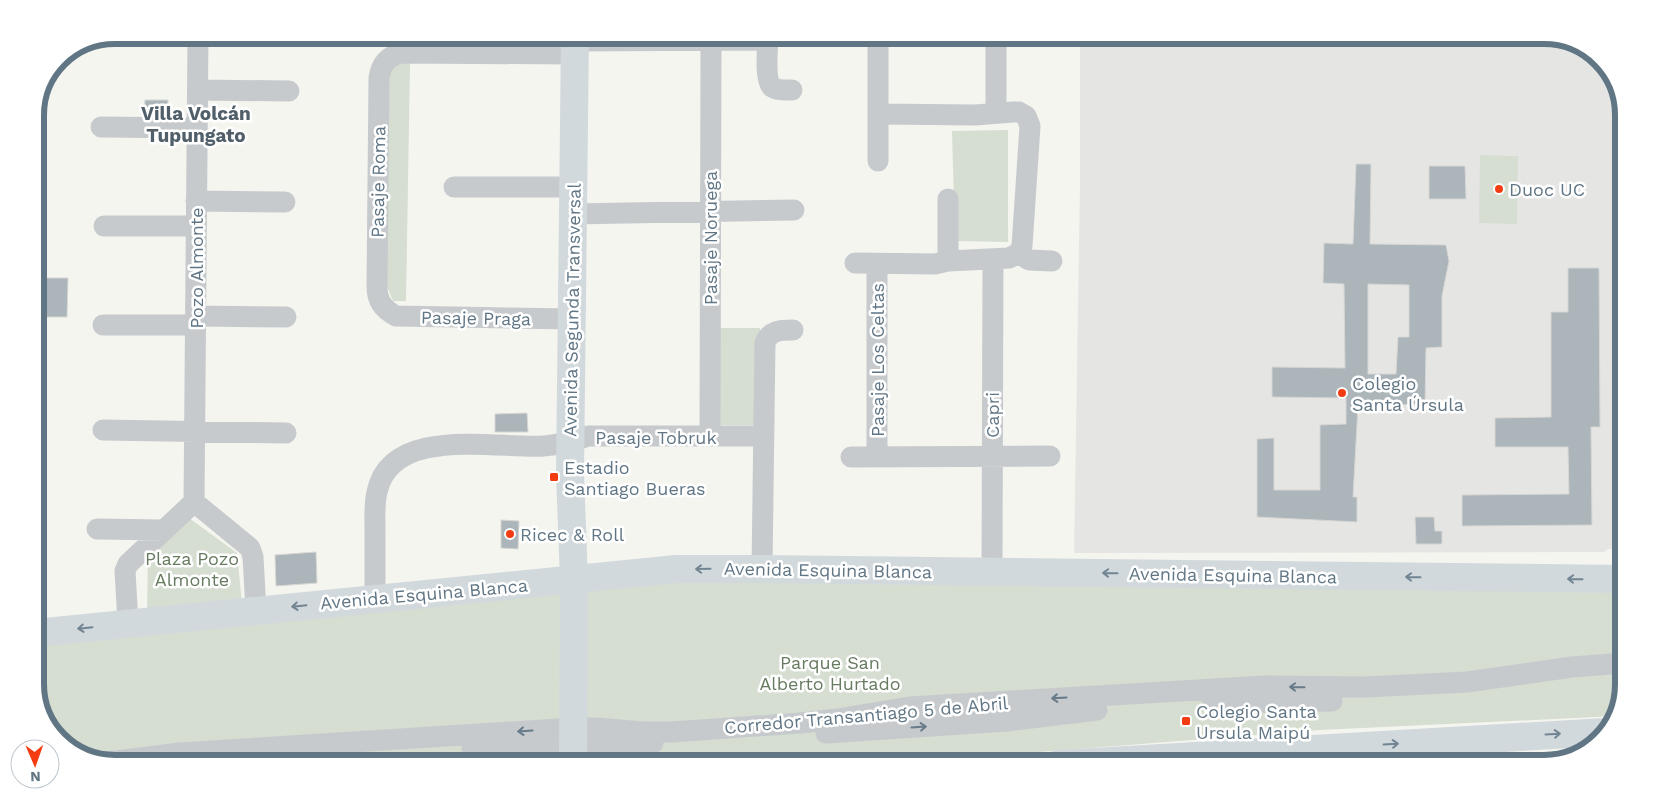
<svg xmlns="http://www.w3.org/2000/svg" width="1659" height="799" viewBox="0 0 1659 799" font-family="'Work Sans',sans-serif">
	<rect width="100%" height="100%" fill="#f5f5f0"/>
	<!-- built -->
	<path fill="#e5e6e4" d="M 1080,35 L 1544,35 L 1579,43 L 1610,70 L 1624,110 L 1624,550 L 1608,549 L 1604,552 L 1074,553 L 1080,181 Z"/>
	<!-- green -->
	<path fill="#d6ddd1" d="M 447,35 L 550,35 L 539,45 L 448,44 Z
		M 395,63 L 410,63 L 406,301 L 393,301 L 386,284 L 387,77 Z
		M 1008,130 L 1008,242 L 955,241 L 952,131 Z
		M 1480,155 L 1518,156 L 1517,224 L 1479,223 Z
		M 716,328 L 760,328 L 759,425 L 716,425 Z
		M 189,518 L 237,553 L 242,604 L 147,612 L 148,556 Z
		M 680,581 L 1624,590 L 1624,684 L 1617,716 L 1320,730 L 883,764 L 115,764 L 80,756 L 49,729 L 35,690 L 35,644 Z"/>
	<!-- building -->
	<path fill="#acb5ba" stroke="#d6d6d3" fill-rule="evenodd" d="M 145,100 L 168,100 L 168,115 L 144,115 Z
		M 1356,164 L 1371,164 L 1370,244 L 1446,245 L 1449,261 L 1442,296 L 1442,347 L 1426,348 L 1425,404 L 1358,406 L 1353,497 L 1357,497 L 1357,522 L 1257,517 L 1257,439 L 1274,438 L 1274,490 L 1320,490 L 1320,425 L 1346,424 L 1346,398 L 1272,397 L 1272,367 L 1345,368 L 1344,284 L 1323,283 L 1324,243 L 1353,244 ZM 1368,284 L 1409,285 L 1409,337 L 1398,337 L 1396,374 L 1368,374 Z
		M 1429,166 L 1465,166 L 1466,199 L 1429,199 Z
		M 1568,268 L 1599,268 L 1600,427 L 1591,427 L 1592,525 L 1462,526 L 1462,495 L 1569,494 L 1568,447 L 1495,447 L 1495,418 L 1551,417 L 1551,312 L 1568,312 Z
		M 36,278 L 68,278 L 67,317 L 36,317 Z
		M 527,413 L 528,432 L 495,432 L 495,414 Z
		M 1415,517 L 1434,517 L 1435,531 L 1442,531 L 1442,544 L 1416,544 Z
		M 501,520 L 519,521 L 518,549 L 501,548 Z
		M 316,552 L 317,583 L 276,586 L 275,555 Z"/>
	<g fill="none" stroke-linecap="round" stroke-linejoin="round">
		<!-- minor -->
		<path stroke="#c7cacd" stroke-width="21" d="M 768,35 C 768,46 764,79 772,87 C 778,91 786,90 792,90
			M 996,35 L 996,112
			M 575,41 L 768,40
			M 198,90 L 289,91
			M 101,127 L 197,128
			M 878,161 L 878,35
			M 454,187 L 573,187
			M 948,199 L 948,261
			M 196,201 L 285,202
			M 573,214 L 794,210
			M 104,226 L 196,226
			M 1019,253 L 1029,260 L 1052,261
			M 855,263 L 935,264 L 948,261 L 1009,258 L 1019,253 L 1022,246 L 1030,126 L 1026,116 L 1019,112 L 1013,112 L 975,115 L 878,114
			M 877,264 L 877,456
			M 196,316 L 286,317
			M 572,319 L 396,316 C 383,309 377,301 377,286 L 379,78 C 381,64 388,56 401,53 L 575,54
			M 103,325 L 195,325
			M 103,430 L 286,433
			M 710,436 L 711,40
			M 851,457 L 1050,456
			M 194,502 L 250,548 L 253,557 L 256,610
			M 97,529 L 164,530
			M 762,569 L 765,343 C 770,330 781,330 793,330
			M 992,572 L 993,259
			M 375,599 C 375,576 375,553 375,530 C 375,517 374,504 377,492 C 391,425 496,449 544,446 C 559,445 574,441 588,436 L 764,436
			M 128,623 L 125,571 L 128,564 L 194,502 L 198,35
			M 1212,703 L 1332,701
			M 826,733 L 1007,721 L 1097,710
			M 472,748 L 496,747 L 534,750 L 653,743
			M 108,762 L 180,753 L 574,728 L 596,728 L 643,732 L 672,732 L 800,723 L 837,719 L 910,707 L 1265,686 L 1365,687 L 1467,682 L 1572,667 L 1624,663
			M 290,764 L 344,756
			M 1341,764 L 1342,747"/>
		<!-- major -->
		<path stroke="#d2d9dd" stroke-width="28" d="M 35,633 L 676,569 L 762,569 L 1624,579
			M 573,764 L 574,580 L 570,474 L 575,35
			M 1058,764 L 1605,732"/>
	</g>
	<!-- one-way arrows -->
	<defs><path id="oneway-shaft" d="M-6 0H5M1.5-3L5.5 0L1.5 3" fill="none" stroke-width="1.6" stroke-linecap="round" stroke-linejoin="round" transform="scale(1.25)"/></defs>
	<g stroke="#728592">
		<use href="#oneway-shaft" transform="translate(703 569) rotate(179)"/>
		<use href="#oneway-shaft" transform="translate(1110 573) rotate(-179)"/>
		<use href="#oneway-shaft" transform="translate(1413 577) rotate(-179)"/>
		<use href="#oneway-shaft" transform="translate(1575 579) rotate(-179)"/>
		<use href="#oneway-shaft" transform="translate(299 606) rotate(174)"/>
		<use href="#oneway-shaft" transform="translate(85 628) rotate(174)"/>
		<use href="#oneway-shaft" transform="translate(1553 734) rotate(-3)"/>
		<use href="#oneway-shaft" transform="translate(1391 744) rotate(-3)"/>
	</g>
	<g stroke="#667a89">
		<use href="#oneway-shaft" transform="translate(1297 687) rotate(-179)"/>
		<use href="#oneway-shaft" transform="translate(1059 698) rotate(177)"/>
		<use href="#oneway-shaft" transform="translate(919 727) rotate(-4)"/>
		<use href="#oneway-shaft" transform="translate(525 731) rotate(176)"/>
	</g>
	<!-- markers -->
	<g fill="#f43c12" stroke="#fff" stroke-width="2">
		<circle cx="1499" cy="189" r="5"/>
		<circle cx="1342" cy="393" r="5"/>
		<rect x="549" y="472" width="10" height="10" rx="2.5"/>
		<circle cx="510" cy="534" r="5"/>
		<rect x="1181" y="716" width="10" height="10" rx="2.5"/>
	</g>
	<g text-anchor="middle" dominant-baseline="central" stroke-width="5" stroke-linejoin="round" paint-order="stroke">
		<!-- street labels -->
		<g font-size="18" fill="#617685" stroke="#fff">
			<text transform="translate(378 182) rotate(-89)">Pasaje Roma</text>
			<text transform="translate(710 238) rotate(-90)">Pasaje Noruega</text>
			<text transform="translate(196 268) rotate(-90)">Pozo Almonte</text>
			<text transform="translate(572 310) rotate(-89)">Avenida Segunda Transversal</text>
			<text transform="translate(476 318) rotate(1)">Pasaje Praga</text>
			<text transform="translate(877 360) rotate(-90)">Pasaje Los Celtas</text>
			<text transform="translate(992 415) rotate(-90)">Capri</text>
			<text x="656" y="437">Pasaje Tobruk</text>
			<text transform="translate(828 570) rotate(1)">Avenida Esquina Blanca</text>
			<text transform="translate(1233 575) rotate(1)">Avenida Esquina Blanca</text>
			<text transform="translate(424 594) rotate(-5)">Avenida Esquina Blanca</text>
			<text transform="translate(866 715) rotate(-5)">Corredor Transantiago 5 de Abril</text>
		</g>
		<!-- poi labels -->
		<g font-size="18" fill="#617685" stroke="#fff" text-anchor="start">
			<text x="1509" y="189">Duoc UC</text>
			<text x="1352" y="383">Colegio<tspan x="1352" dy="21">Santa Úrsula</tspan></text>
			<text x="564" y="467">Estadio<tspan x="564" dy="21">Santiago Bueras</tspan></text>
			<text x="520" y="534">Ricec &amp; Roll</text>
			<text x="1196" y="711">Colegio Santa<tspan x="1196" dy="21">Ursula Maipú</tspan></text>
		</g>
		<!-- park labels -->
		<g font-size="18" fill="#677b60" stroke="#fff">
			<text x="192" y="558">Plaza Pozo<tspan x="192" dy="21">Almonte</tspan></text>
			<text x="830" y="662">Parque San<tspan x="830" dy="21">Alberto Hurtado</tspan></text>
		</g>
		<!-- neighbourhood labels -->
		<g font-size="19" font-weight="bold" fill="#505f69" stroke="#fff">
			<text x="196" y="113">Villa Volcán<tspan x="196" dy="22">Tupungato</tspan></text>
		</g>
	</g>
	<!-- crop -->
	<path d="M0 0H1659V799H0ZM115 44H1544A71 71 0 0 1 1615 115V684A71 71 0 0 1 1544 755H115A71 71 0 0 1 44 684V115A71 71 0 0 1 115 44Z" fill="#fff" fill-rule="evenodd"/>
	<path fill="none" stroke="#617685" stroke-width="6" d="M115 44H1544A71 71 0 0 1 1615 115V684A71 71 0 0 1 1544 755H115A71 71 0 0 1 44 684V115A71 71 0 0 1 115 44Z"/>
	<!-- north arrow -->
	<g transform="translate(35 764) rotate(178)"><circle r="24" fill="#ffffff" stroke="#c0c8ce"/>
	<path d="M0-4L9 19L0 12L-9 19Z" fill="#f43c12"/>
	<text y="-8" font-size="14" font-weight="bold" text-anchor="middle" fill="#617685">N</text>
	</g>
</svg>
